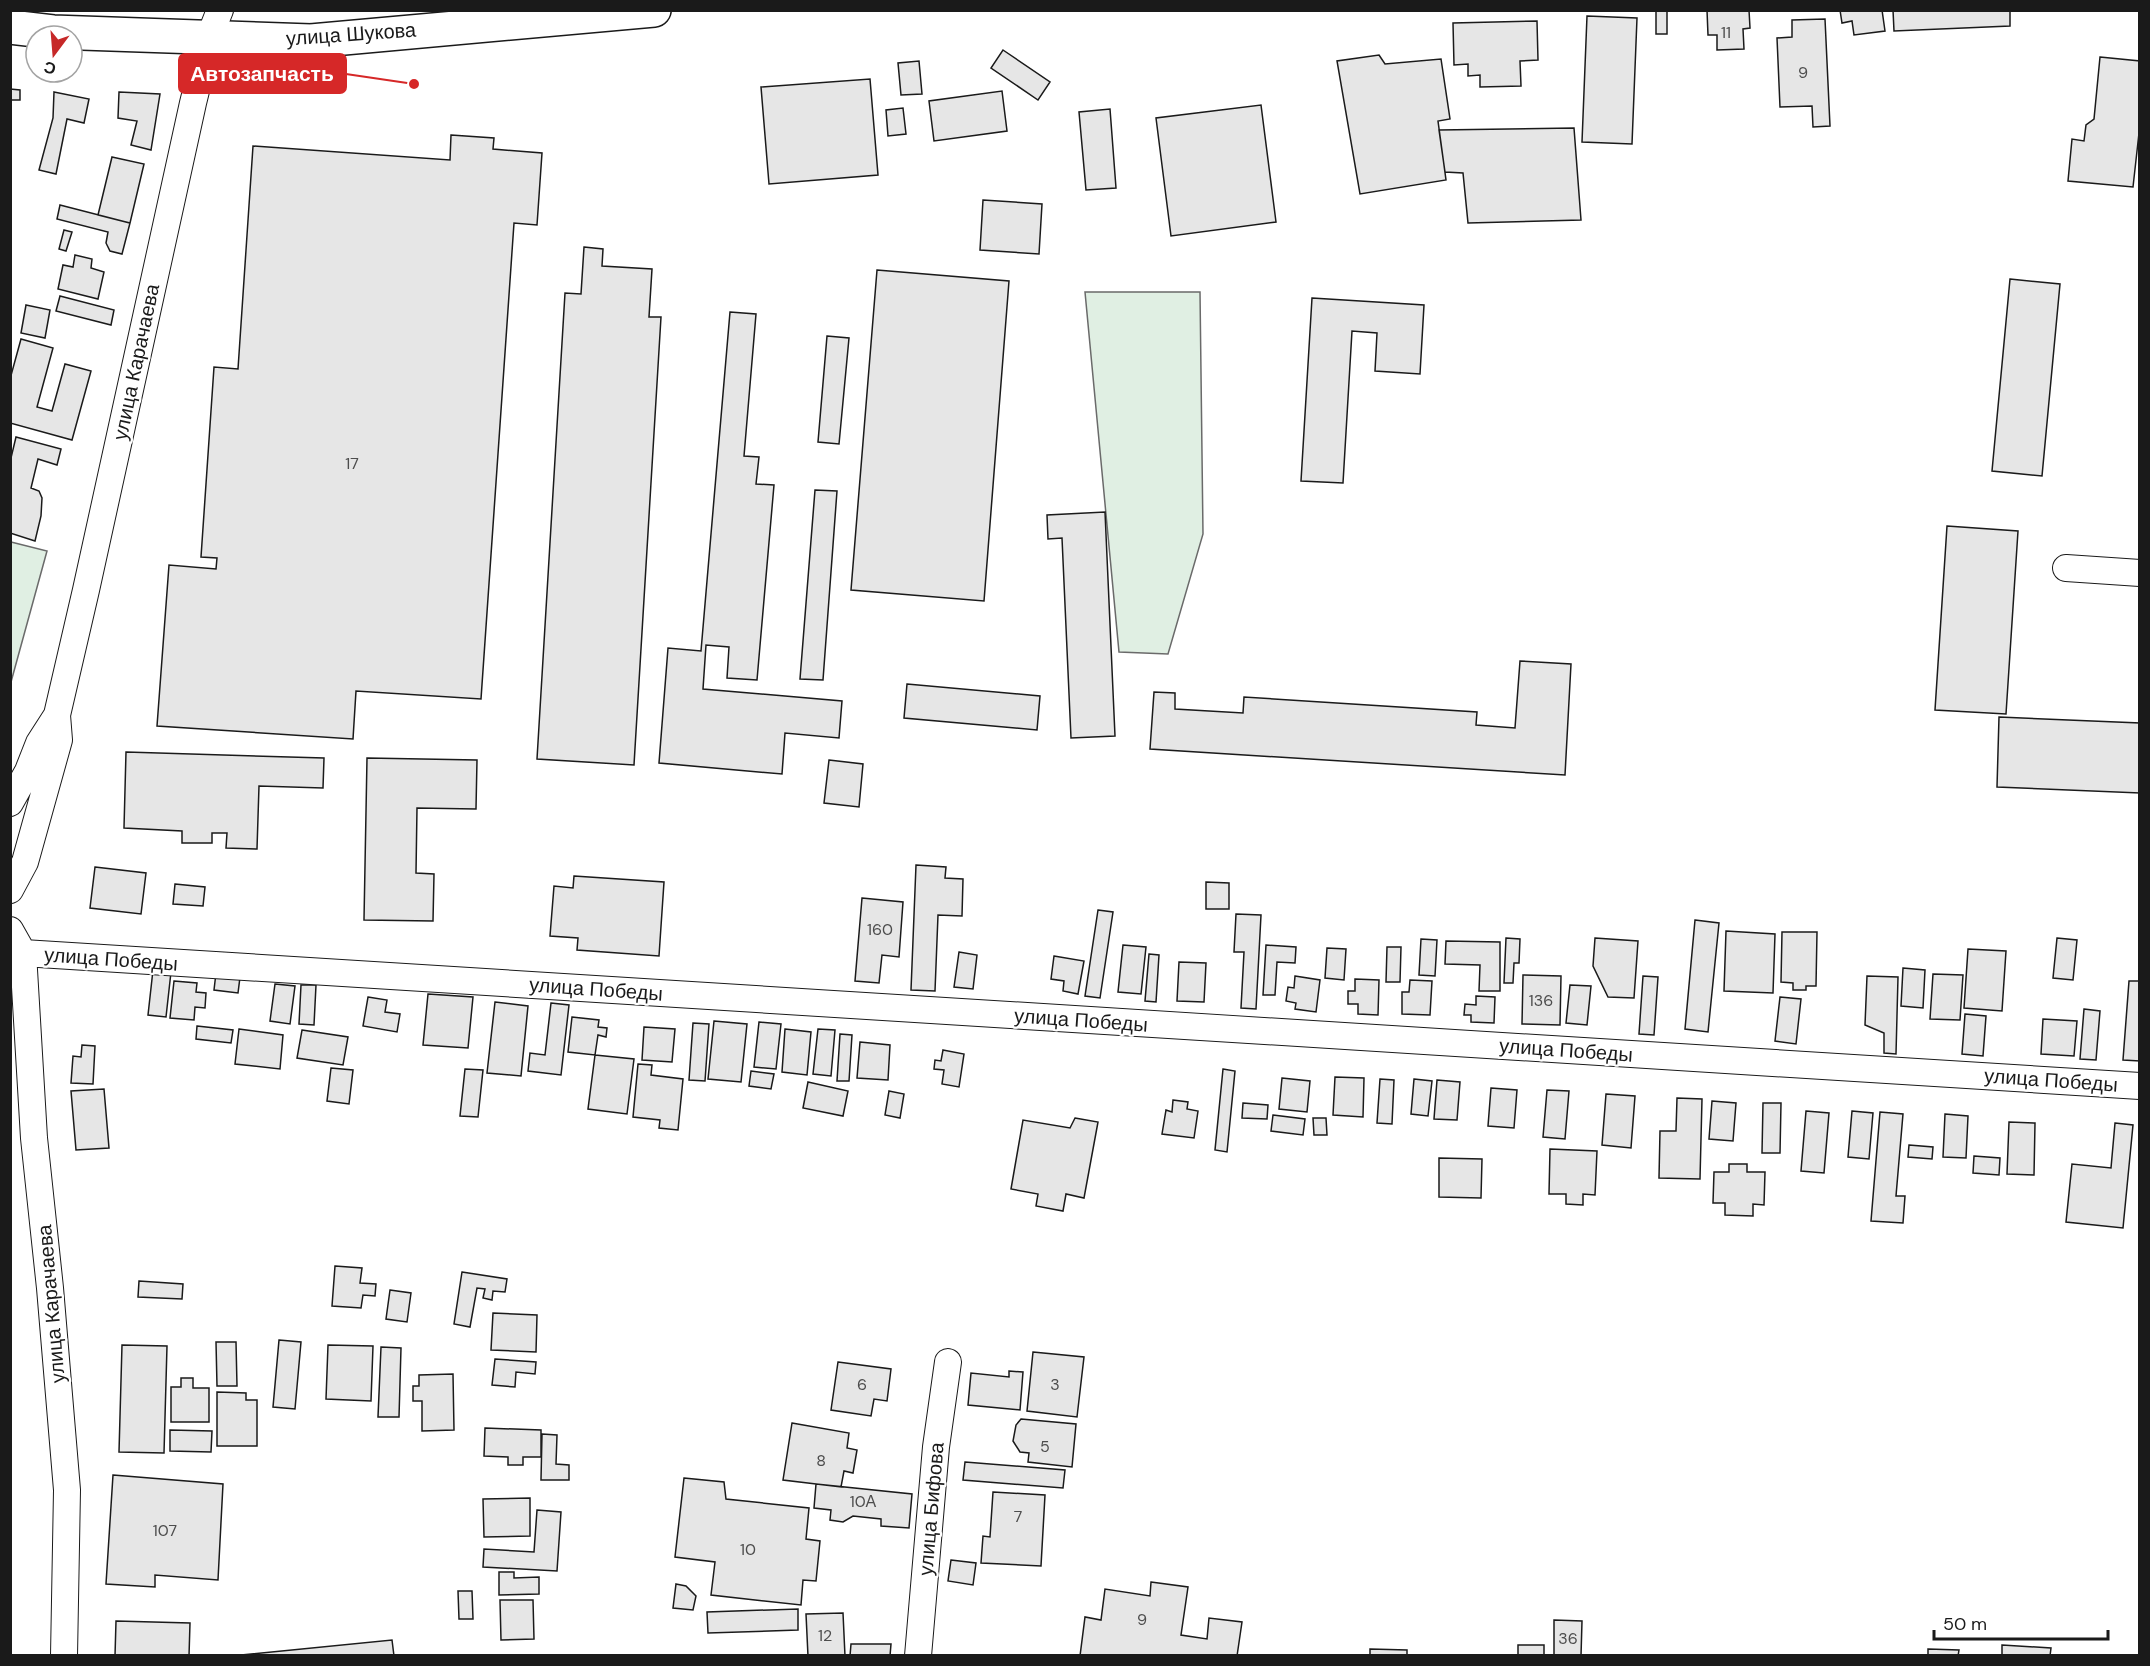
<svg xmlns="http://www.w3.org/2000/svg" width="2150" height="1666" viewBox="0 0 2150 1666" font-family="'DM Sans',sans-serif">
	<rect width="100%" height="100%" fill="#fff"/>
	<!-- green -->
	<path fill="#e0efe3" stroke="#6a6a6a" stroke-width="1.5" d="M 1085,292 L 1200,292 L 1203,534 L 1168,654 L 1119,652 Z
		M 11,542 L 47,551 L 11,682 L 10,542 Z"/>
	<!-- building -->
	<path fill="#e6e6e6" stroke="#1a1a1a" stroke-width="1.5" d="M 1656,10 L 1667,10 L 1667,34 L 1656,34 Z
		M 1707,10 L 1749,10 L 1750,28 L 1743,29 L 1744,49 L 1717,50 L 1717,35 L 1708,35 Z
		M 1840,10 L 1882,10 L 1885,31 L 1854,35 L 1852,21 L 1842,23 Z
		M 1893,10 L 2010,10 L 2010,26 L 1894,31 Z
		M 1587,16 L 1637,18 L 1632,144 L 1582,142 Z
		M 1825,19 L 1830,126 L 1813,127 L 1812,106 L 1780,107 L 1777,38 L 1792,37 L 1792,20 Z
		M 1537,21 L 1538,60 L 1520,61 L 1521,86 L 1480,87 L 1480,75 L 1468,76 L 1468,64 L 1454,65 L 1453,23 Z
		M 1003,50 L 1050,82 L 1038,100 L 991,68 Z
		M 1379,55 L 1385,64 L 1441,59 L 1450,119 L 1438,121 L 1446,180 L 1360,194 L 1337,61 Z
		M 2100,57 L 2140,61 L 2140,124 L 2133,187 L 2068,181 L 2072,139 L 2084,141 L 2086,125 L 2094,119 Z
		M 919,61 L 922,94 L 901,95 L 898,63 Z
		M 870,79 L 878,175 L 769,184 L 761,87 Z
		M 10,89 L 20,90 L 20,100 L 11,100 L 10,103 Z
		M 1002,91 L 1007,131 L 934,141 L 929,101 Z
		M 54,92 L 89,99 L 84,123 L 67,119 L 56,174 L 39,170 L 53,118 Z
		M 119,92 L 160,94 L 151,150 L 131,145 L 137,121 L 118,118 Z
		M 1261,105 L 1276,222 L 1171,236 L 1156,118 Z
		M 903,108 L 906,134 L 888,136 L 886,110 Z
		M 1110,109 L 1116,188 L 1086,190 L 1079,112 Z
		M 1574,128 L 1581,220 L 1468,223 L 1463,173 L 1445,172 L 1439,130 Z
		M 451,135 L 494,138 L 493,149 L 542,153 L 537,225 L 514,223 L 481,699 L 356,691 L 353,739 L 157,726 L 169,565 L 216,569 L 217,558 L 201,557 L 214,367 L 238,369 L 253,146 L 450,160 Z
		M 112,157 L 144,164 L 130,223 L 98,215 Z
		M 983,200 L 1042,204 L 1039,254 L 980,250 Z
		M 60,205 L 130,223 L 122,254 L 110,251 L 106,243 L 108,232 L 57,219 Z
		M 64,230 L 72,232 L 66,251 L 59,249 Z
		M 584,247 L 603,249 L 602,266 L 652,269 L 649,317 L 661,317 L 634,765 L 537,759 L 565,293 L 581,294 Z
		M 75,255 L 92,259 L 91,268 L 104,272 L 98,299 L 58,289 L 63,265 L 73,267 Z
		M 877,270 L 1009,281 L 984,601 L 851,590 Z
		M 2010,279 L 2060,284 L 2042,476 L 1992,471 Z
		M 60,296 L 114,310 L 111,325 L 56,311 Z
		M 1312,298 L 1424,305 L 1420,374 L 1375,371 L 1377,333 L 1352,331 L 1343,483 L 1301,481 Z
		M 26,305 L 50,310 L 45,338 L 21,333 Z
		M 730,312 L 756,314 L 744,456 L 759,457 L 756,484 L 774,485 L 757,680 L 727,678 L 729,647 L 706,645 L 703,689 L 842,701 L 839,738 L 785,733 L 782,774 L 659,763 L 668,648 L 701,651 Z
		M 827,336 L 849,338 L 839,444 L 818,442 Z
		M 21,339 L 53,348 L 37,407 L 52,411 L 65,364 L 91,371 L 72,440 L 10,423 L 10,379 Z
		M 16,437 L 61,449 L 57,465 L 38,459 L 31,488 L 39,491 L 42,498 L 41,516 L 35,541 L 10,533 L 10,462 Z
		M 815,490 L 837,491 L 823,680 L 800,679 Z
		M 1105,512 L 1115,736 L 1071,738 L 1062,538 L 1048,539 L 1047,515 Z
		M 1947,526 L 2018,531 L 2006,714 L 1935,710 Z
		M 1520,661 L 1571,664 L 1565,775 L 1150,749 L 1154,692 L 1175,693 L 1175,709 L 1243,713 L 1244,697 L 1477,712 L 1476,725 L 1515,728 Z
		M 907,684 L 1040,696 L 1037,730 L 904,718 Z
		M 1999,717 L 2140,723 L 2140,793 L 1997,787 Z
		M 126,752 L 324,758 L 323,788 L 259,786 L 257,849 L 226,848 L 227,833 L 212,833 L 212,843 L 182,843 L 182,831 L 124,828 Z
		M 367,758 L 477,760 L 476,809 L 417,808 L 416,873 L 434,874 L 433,921 L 364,920 Z
		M 829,760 L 863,764 L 859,807 L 824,803 Z
		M 916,865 L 946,867 L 945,878 L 963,879 L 962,916 L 938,915 L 935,991 L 911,990 Z
		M 95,867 L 146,873 L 141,914 L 90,908 Z
		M 574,876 L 664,882 L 659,956 L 577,950 L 578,938 L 550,936 L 554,886 L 573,888 Z
		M 1206,882 L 1229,883 L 1229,909 L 1206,909 Z
		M 175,884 L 205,887 L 203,906 L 173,904 Z
		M 862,898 L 903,902 L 899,957 L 882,955 L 879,983 L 855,981 Z
		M 1098,910 L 1113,912 L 1100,998 L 1085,996 Z
		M 1236,914 L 1261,915 L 1256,1009 L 1241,1008 L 1244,952 L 1234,952 Z
		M 1695,920 L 1719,923 L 1708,1032 L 1685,1029 Z
		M 1726,931 L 1775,934 L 1773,993 L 1724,991 Z
		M 1782,932 L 1817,932 L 1816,986 L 1806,986 L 1806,990 L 1793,990 L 1793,983 L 1781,982 Z
		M 1506,938 L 1520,939 L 1519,963 L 1514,963 L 1513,983 L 1504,983 Z
		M 1595,938 L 1638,941 L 1634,998 L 1608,997 L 1593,966 Z
		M 2057,938 L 2077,940 L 2073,980 L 2053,978 Z
		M 1421,939 L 1437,940 L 1435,976 L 1419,975 Z
		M 1446,941 L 1500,942 L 1500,991 L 1479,991 L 1480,965 L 1445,964 Z
		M 1123,945 L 1146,947 L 1141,994 L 1118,992 Z
		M 1266,945 L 1296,947 L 1295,963 L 1277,962 L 1275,995 L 1263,995 Z
		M 1387,947 L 1401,947 L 1400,982 L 1386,982 Z
		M 1327,948 L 1346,949 L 1344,980 L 1325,978 Z
		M 1968,949 L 2006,951 L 2002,1011 L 1964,1008 Z
		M 959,952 L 977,955 L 973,989 L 954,987 Z
		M 1149,954 L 1159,955 L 1156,1002 L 1145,1001 Z
		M 1054,956 L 1084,961 L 1078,994 L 1063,991 L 1064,981 L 1051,979 Z
		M 1179,962 L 1206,963 L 1204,1002 L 1177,1001 Z
		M 1903,968 L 1925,970 L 1923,1008 L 1901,1006 Z
		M 153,970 L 171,972 L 166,1017 L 148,1015 Z
		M 216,973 L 240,977 L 238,993 L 214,990 Z
		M 1933,974 L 1963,975 L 1960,1020 L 1930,1019 Z
		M 1523,975 L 1561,976 L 1560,1025 L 1522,1024 Z
		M 1295,976 L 1320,980 L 1316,1012 L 1295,1009 L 1296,1003 L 1286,1001 L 1288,987 L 1294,988 Z
		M 1643,976 L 1658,977 L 1654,1035 L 1639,1034 Z
		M 1867,976 L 1898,977 L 1896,1054 L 1884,1053 L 1884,1033 L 1865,1025 Z
		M 1355,979 L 1379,980 L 1378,1015 L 1358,1014 L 1358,1004 L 1348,1004 L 1348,991 L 1355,991 Z
		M 1410,980 L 1432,981 L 1430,1015 L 1402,1014 L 1402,992 L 1409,992 Z
		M 174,981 L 197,983 L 196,992 L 206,993 L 205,1008 L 195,1007 L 194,1020 L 170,1018 Z
		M 2129,981 L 2140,981 L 2140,1061 L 2123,1060 Z
		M 275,984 L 295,986 L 290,1024 L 270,1021 Z
		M 301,985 L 316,985 L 314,1025 L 299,1024 Z
		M 1570,985 L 1591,986 L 1587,1025 L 1566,1023 Z
		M 428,994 L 473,997 L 468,1048 L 423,1045 Z
		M 1476,996 L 1495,997 L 1494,1023 L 1471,1022 L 1471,1015 L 1464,1015 L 1465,1004 L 1476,1005 Z
		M 368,997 L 387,1000 L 385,1012 L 400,1014 L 397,1032 L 363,1026 Z
		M 1780,997 L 1801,999 L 1796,1044 L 1775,1041 Z
		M 495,1002 L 528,1006 L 521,1076 L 487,1073 Z
		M 551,1003 L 569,1005 L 561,1075 L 528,1071 L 530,1053 L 545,1055 Z
		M 2084,1009 L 2100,1011 L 2096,1060 L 2080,1059 Z
		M 1965,1014 L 1986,1016 L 1983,1056 L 1962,1054 Z
		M 572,1017 L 599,1020 L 598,1027 L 607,1028 L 606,1037 L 598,1035 L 595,1055 L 568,1052 Z
		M 2043,1019 L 2077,1021 L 2074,1056 L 2041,1054 Z
		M 714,1021 L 747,1024 L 741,1082 L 708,1079 Z
		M 759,1022 L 781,1024 L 776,1069 L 754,1067 Z
		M 693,1023 L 709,1024 L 705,1081 L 689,1080 Z
		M 197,1026 L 233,1030 L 231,1043 L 196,1039 Z
		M 644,1027 L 675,1029 L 672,1062 L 642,1060 Z
		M 239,1029 L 283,1035 L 280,1069 L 235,1064 Z
		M 785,1029 L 811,1032 L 807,1075 L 782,1072 Z
		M 818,1029 L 835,1030 L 831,1076 L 813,1074 Z
		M 302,1030 L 348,1037 L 343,1065 L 297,1058 Z
		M 840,1034 L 852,1035 L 849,1081 L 837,1081 Z
		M 860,1042 L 890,1045 L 888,1080 L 857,1078 Z
		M 82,1045 L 95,1046 L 93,1084 L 71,1083 L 73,1056 L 81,1057 Z
		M 943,1050 L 964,1054 L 959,1087 L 942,1084 L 944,1070 L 934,1069 L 935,1060 L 941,1061 Z
		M 595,1055 L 634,1059 L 627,1114 L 588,1109 Z
		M 638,1064 L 652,1065 L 651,1075 L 683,1079 L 678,1130 L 659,1128 L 660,1120 L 633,1117 Z
		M 331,1068 L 353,1070 L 349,1104 L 327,1101 Z
		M 465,1069 L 483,1070 L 478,1117 L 460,1116 Z
		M 1223,1069 L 1235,1071 L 1227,1152 L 1215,1150 Z
		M 751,1071 L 774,1074 L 771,1089 L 749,1086 Z
		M 1335,1077 L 1364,1078 L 1363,1117 L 1333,1115 Z
		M 1282,1078 L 1310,1081 L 1307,1112 L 1279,1109 Z
		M 1380,1079 L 1394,1080 L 1392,1124 L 1377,1123 Z
		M 1414,1079 L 1432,1081 L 1428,1116 L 1411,1114 Z
		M 1437,1080 L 1460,1082 L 1457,1120 L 1434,1119 Z
		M 808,1082 L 848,1091 L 843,1116 L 803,1108 Z
		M 1491,1088 L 1517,1090 L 1514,1128 L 1488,1126 Z
		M 104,1089 L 109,1148 L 76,1150 L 71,1091 Z
		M 1547,1090 L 1569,1091 L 1565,1139 L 1543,1137 Z
		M 889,1091 L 904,1094 L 900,1118 L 885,1115 Z
		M 1606,1094 L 1635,1096 L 1631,1148 L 1602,1145 Z
		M 1677,1098 L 1702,1099 L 1700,1179 L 1659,1178 L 1660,1131 L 1676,1131 Z
		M 1173,1100 L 1188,1102 L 1187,1109 L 1198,1111 L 1194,1138 L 1162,1134 L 1166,1110 L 1172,1112 Z
		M 1712,1101 L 1736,1103 L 1733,1141 L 1709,1139 Z
		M 1243,1103 L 1268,1105 L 1267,1119 L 1242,1118 Z
		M 1763,1103 L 1781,1103 L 1780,1153 L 1762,1153 Z
		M 1806,1111 L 1829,1113 L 1824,1173 L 1801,1171 Z
		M 1852,1111 L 1873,1113 L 1869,1159 L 1848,1157 Z
		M 1880,1112 L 1903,1114 L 1896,1196 L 1905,1196 L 1903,1223 L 1871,1221 Z
		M 1945,1114 L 1968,1116 L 1966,1158 L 1943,1157 Z
		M 1273,1115 L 1305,1119 L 1303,1135 L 1271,1131 Z
		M 1075,1118 L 1098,1122 L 1084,1198 L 1066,1194 L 1063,1211 L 1036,1206 L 1038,1194 L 1011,1189 L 1023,1120 L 1070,1128 Z
		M 1313,1118 L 1326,1118 L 1327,1135 L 1314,1135 Z
		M 2009,1122 L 2035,1123 L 2034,1175 L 2007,1174 Z
		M 2115,1123 L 2133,1125 L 2123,1228 L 2066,1222 L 2072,1164 L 2111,1168 Z
		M 1909,1145 L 1933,1147 L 1932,1159 L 1908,1157 Z
		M 1550,1149 L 1597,1151 L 1595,1195 L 1583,1194 L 1583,1205 L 1566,1204 L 1566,1194 L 1549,1194 Z
		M 1974,1156 L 2000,1158 L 1999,1175 L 1973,1173 Z
		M 1439,1158 L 1482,1159 L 1481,1198 L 1439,1197 Z
		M 1729,1164 L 1747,1164 L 1747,1172 L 1765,1172 L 1764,1205 L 1753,1204 L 1753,1216 L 1725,1215 L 1725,1203 L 1713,1203 L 1714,1172 L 1729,1172 Z
		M 335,1266 L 362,1268 L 360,1283 L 376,1284 L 375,1296 L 363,1295 L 361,1308 L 332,1306 Z
		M 462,1272 L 507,1279 L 505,1292 L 493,1291 L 492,1300 L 483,1298 L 485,1289 L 477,1288 L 470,1327 L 454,1324 Z
		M 139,1281 L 183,1284 L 182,1299 L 138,1297 Z
		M 390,1290 L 411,1293 L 407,1322 L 386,1319 Z
		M 493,1313 L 537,1315 L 536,1352 L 491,1350 Z
		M 279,1340 L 301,1342 L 295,1409 L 273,1407 Z
		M 216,1342 L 236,1342 L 237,1386 L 217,1386 Z
		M 122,1345 L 167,1346 L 164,1453 L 119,1452 Z
		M 328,1345 L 373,1346 L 371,1401 L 326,1399 Z
		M 381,1347 L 401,1348 L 399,1417 L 378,1417 Z
		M 1033,1352 L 1084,1357 L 1077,1417 L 1027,1411 Z
		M 495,1359 L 536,1362 L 535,1374 L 516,1372 L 515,1387 L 492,1385 Z
		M 838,1362 L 891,1369 L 887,1401 L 874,1399 L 871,1416 L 831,1410 Z
		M 1009,1371 L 1023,1372 L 1020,1410 L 968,1405 L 971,1373 L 1009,1377 Z
		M 453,1374 L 454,1430 L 422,1431 L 422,1401 L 413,1401 L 413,1386 L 419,1386 L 419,1375 Z
		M 181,1378 L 193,1378 L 193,1388 L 209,1388 L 209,1422 L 171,1422 L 171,1387 L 181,1387 Z
		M 217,1392 L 246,1393 L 246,1400 L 257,1400 L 257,1446 L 217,1446 Z
		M 1021,1419 L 1076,1424 L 1072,1467 L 1028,1462 L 1029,1453 L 1020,1452 L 1013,1441 L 1016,1425 Z
		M 792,1423 L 849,1433 L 847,1448 L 857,1450 L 853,1473 L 844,1471 L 841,1487 L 783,1480 Z
		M 485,1428 L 541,1430 L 541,1457 L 523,1457 L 523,1465 L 508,1465 L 508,1457 L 484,1456 Z
		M 170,1430 L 212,1431 L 211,1452 L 170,1451 Z
		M 542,1434 L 557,1435 L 556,1464 L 569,1465 L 569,1480 L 541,1480 Z
		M 965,1462 L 1065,1470 L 1063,1488 L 963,1480 Z
		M 113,1475 L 223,1484 L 218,1580 L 155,1575 L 155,1587 L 106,1584 Z
		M 684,1478 L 724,1482 L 726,1499 L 809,1508 L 806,1539 L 820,1541 L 816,1581 L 803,1580 L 801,1605 L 711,1595 L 715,1562 L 675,1557 Z
		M 816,1484 L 912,1494 L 909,1528 L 881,1526 L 881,1519 L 853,1516 L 843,1522 L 830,1520 L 831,1510 L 814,1508 Z
		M 993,1492 L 1045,1495 L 1041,1566 L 981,1563 L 983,1536 L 990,1537 Z
		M 530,1498 L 530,1536 L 484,1537 L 483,1499 Z
		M 537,1510 L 561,1512 L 557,1571 L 483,1567 L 484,1549 L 534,1552 Z
		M 951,1560 L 976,1563 L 973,1585 L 948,1581 Z
		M 499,1572 L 514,1572 L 514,1578 L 539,1577 L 539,1594 L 499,1595 Z
		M 1151,1582 L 1188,1587 L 1181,1635 L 1207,1639 L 1209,1618 L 1242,1622 L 1237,1656 L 1080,1656 L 1085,1617 L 1101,1620 L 1105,1589 L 1150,1596 Z
		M 676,1584 L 686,1586 L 696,1596 L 693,1610 L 673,1608 Z
		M 458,1591 L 472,1591 L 473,1619 L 459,1619 Z
		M 500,1600 L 533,1600 L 534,1639 L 501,1640 Z
		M 798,1609 L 798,1630 L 708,1633 L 707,1612 Z
		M 843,1613 L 845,1656 L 808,1656 L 806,1614 Z
		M 1554,1620 L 1582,1621 L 1581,1656 L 1554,1656 Z
		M 116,1621 L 190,1623 L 189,1656 L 115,1656 Z
		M 392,1640 L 394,1656 L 231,1656 Z
		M 851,1644 L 891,1644 L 890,1656 L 850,1656 Z
		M 1518,1645 L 1544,1645 L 1544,1656 L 1518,1656 Z
		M 2002,1645 L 2051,1648 L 2050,1656 L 2002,1656 Z
		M 1370,1649 L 1407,1650 L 1407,1656 L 1370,1656 Z
		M 1928,1649 L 1959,1650 L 1958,1656 L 1928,1656 Z"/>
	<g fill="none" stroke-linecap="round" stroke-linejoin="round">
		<!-- minor casing -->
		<g stroke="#1a1a1a" stroke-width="28">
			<path id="minor" d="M 2066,568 L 2140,573
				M 10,803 L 28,771 L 39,743 L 57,715
				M 10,890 L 25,862 L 59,740 L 57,715 L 86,590 L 193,103 L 209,38 L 220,10
				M 10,930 L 23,953 L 34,1138 L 50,1288 L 67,1490 L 64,1656
				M 10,950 L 23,953 L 2140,1086
				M 918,1656 L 936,1447 L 948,1362"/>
		</g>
		<!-- major casing -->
		<g stroke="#1a1a1a" stroke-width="36">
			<path id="major" d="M 10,27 L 53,32 L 311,41 L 654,10"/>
		</g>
		<!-- minor -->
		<use href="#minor" stroke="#fff" stroke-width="26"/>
		<!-- major -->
		<use href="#major" stroke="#fff" stroke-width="33"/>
	</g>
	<g text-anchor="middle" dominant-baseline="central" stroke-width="4.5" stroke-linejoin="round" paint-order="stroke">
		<!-- number labels -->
		<g font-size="16" fill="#4d4d4d">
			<text x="1726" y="32">11</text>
			<text x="1803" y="72">9</text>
			<text x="352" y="463">17</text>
			<text x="880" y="929">160</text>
			<text x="1541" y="1000">136</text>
			<text x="862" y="1384">6</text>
			<text x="1055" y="1384">3</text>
			<text x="1045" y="1446">5</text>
			<text x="821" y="1460">8</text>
			<text x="863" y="1501">10А</text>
			<text x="1018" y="1516">7</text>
			<text x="165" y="1530">107</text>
			<text x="748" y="1549">10</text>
			<text x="1142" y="1619">9</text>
			<text x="825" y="1635">12</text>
			<text x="1568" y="1638">36</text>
		</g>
		<!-- street labels -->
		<g font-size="20" fill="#1a1a1a" stroke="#fff">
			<text transform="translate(351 34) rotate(-4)">улица Шукова</text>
			<text transform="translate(136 362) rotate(-78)">улица Карачаева</text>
			<text transform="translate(111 959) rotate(4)">улица Победы</text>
			<text transform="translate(596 989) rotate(4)">улица Победы</text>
			<text transform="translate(1081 1020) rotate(4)">улица Победы</text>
			<text transform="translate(1566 1050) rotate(4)">улица Победы</text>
			<text transform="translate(2051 1080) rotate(4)">улица Победы</text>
			<text transform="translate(51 1304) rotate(-95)">улица Карачаева</text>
			<text transform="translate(931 1509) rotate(-85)">улица Бифова</text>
		</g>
	</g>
	<!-- callouts -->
	<path fill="none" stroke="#d62828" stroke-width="2" d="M414 84L346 74"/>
	<circle fill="#d62828" stroke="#fff" stroke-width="2" cx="414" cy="84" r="6"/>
	<rect fill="#d62828" stroke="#d62828" stroke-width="2" x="179" y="54" width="167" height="39" rx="6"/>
	<g font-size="21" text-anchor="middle" font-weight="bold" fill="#fff">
		<text x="262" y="81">Автозапчасть</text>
	</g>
	<!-- border -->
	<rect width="2150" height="1666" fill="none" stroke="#1a1a1a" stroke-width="24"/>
	<!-- north arrow -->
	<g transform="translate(54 54) rotate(196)"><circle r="28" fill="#ffffff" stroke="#a3a3a3" stroke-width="1.5"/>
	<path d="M0-4.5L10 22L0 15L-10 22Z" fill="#c62828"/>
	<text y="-9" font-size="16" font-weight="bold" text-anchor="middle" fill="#1a1a1a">С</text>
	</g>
	<!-- scale -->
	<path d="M1934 1630v9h174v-9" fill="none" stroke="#1a1a1a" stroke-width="3"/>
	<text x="1943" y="1630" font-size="18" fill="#1a1a1a" stroke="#ffffff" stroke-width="4.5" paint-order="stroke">50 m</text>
</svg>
